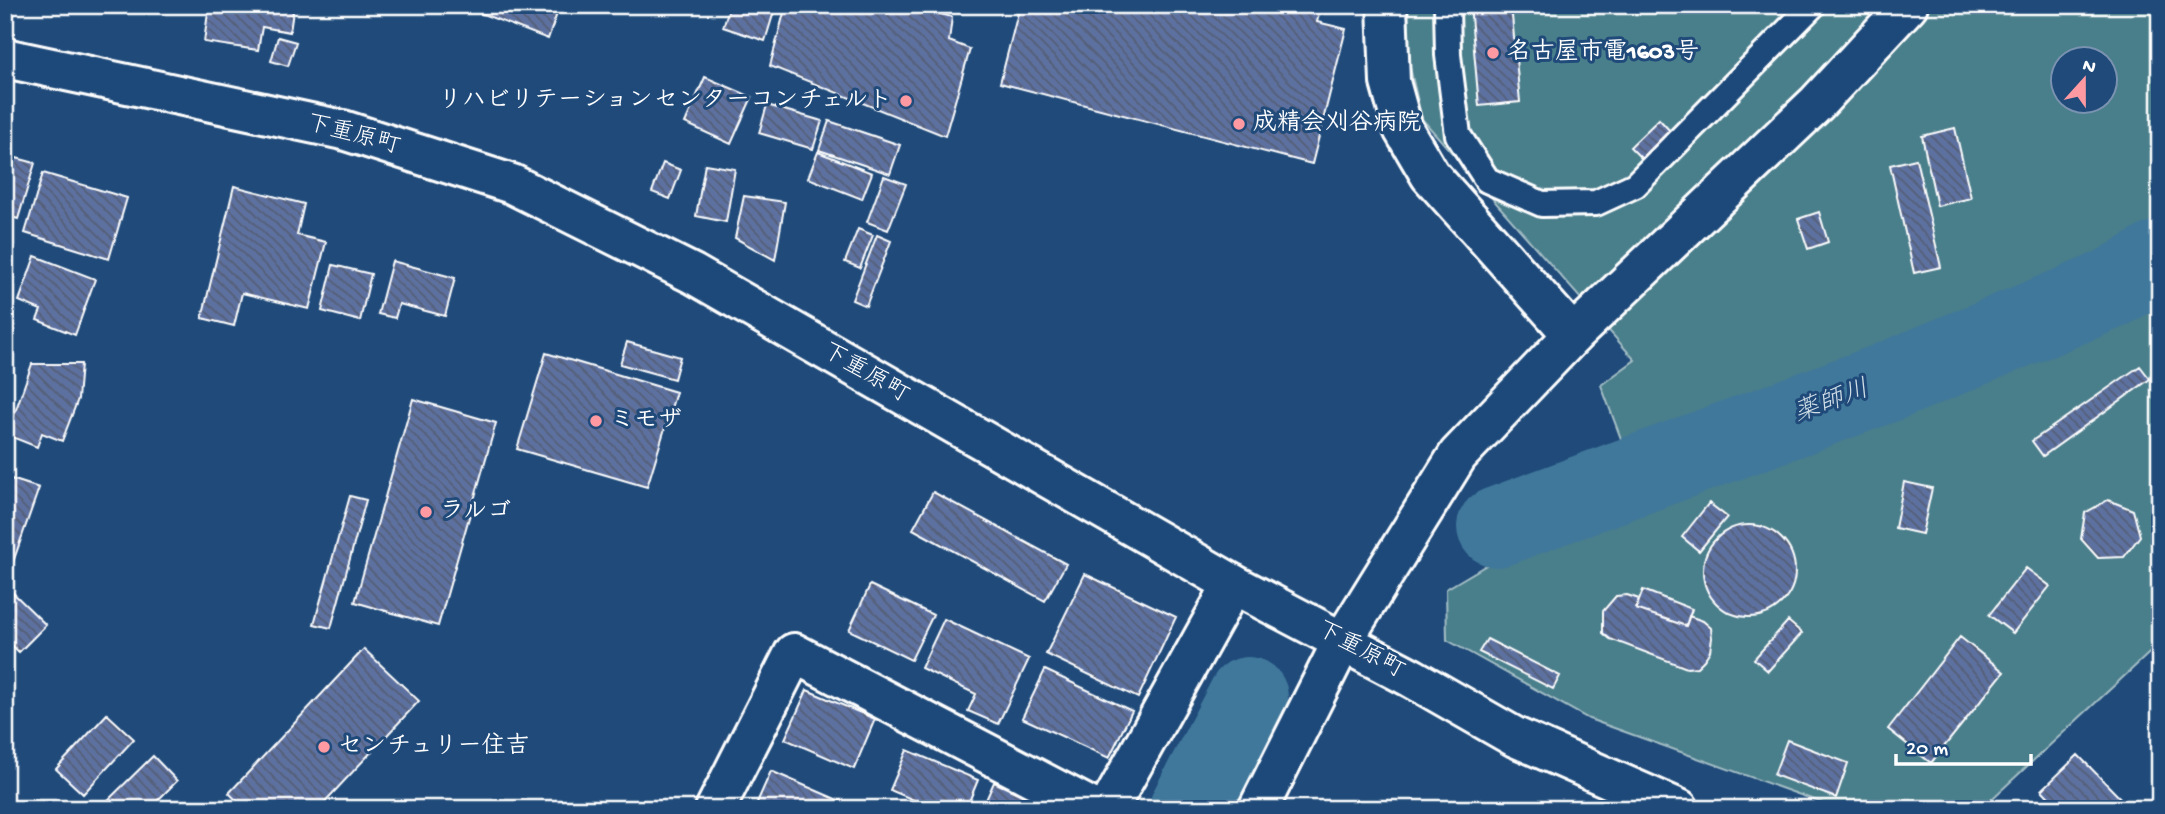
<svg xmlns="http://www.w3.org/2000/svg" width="2165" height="814" viewBox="0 0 2165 814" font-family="'Gochi Hand','Klee One',sans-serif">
	<defs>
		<pattern id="building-back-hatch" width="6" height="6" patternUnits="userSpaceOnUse" patternTransform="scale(1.75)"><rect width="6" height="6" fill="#5d71a1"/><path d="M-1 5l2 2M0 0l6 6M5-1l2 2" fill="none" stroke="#545d72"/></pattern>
	</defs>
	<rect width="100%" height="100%" fill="#1f4a7a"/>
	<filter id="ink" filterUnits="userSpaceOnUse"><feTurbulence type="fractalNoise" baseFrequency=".0143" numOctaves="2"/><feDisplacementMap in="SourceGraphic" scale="14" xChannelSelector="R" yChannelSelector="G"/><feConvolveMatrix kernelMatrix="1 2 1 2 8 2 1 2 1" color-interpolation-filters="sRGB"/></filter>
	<g filter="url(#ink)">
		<!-- green -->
		<path fill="#4a7e8b" stroke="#a4bec5" stroke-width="2" fill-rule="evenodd" d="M 1408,5 L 2160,5 L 2160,643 L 1981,809 L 1845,809 L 1831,806 L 1589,719 L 1447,640 L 1446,589 L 1539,534 L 1643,498 L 1601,385 L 1635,360 L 1422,119 L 1409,63 ZM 2064,60 L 2106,60 L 2106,102 L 2064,102 Z"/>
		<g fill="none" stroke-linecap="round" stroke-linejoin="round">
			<!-- river -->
			<path stroke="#40789b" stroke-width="80" d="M 1497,527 L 1888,382 L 2111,289 L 2160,260
				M 1189,809 L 1248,697"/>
		</g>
		<!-- building -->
		<path fill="url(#building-back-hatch)" stroke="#fff" stroke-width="2" d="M 209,5 L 256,5 L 293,11 L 290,32 L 262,27 L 258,50 L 204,42 Z
			M 459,5 L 560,5 L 548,39 Z
			M 730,5 L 776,5 L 765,41 L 723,27 Z
			M 786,5 L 908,5 L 952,17 L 949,41 L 970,49 L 945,136 L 770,66 Z
			M 1020,5 L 1321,5 L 1317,22 L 1346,29 L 1312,164 L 1000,83 Z
			M 1470,5 L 1511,5 L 1520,102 L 1479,106 Z
			M 278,37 L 296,42 L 288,66 L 271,61 Z
			M 705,77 L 752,97 L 731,144 L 685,123 Z
			M 767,105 L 822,121 L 813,149 L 759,133 Z
			M 1659,119 L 1671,132 L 1642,159 L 1630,147 Z
			M 829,121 L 900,145 L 890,174 L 819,150 Z
			M 1955,128 L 1971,198 L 1937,206 L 1922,136 Z
			M 818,152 L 872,173 L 862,199 L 808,178 Z
			M 5,155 L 35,163 L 18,219 L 5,215 Z
			M 1916,159 L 1941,267 L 1914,273 L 1890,165 Z
			M 663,163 L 681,170 L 670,199 L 652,192 Z
			M 705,164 L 735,169 L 726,222 L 696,216 Z
			M 43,173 L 127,198 L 109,259 L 25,233 Z
			M 884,176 L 906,184 L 888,230 L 867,222 Z
			M 234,186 L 304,204 L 297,235 L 326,242 L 309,309 L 242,293 L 234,326 L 202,318 Z
			M 744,196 L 785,202 L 775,260 L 735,238 Z
			M 1819,212 L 1828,242 L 1808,249 L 1798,219 Z
			M 858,229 L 873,235 L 860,268 L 845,262 Z
			M 877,235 L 891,241 L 866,306 L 852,300 Z
			M 35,256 L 95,279 L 75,335 L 37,320 L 41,310 L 19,301 Z
			M 392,261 L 455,278 L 445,316 L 399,304 L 395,318 L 378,314 Z
			M 333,265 L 371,274 L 360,321 L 322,311 Z
			M 627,342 L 680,357 L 674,379 L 620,364 Z
			M 546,353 L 676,392 L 647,487 L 517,449 Z
			M 32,364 L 81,364 L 78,399 L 62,441 L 42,433 L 37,447 L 7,435 Z
			M 2140,366 L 2150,379 L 2043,456 L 2032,441 Z
			M 413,399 L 496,423 L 438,626 L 355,602 Z
			M 5,477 L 39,488 L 13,562 L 5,559 Z
			M 1904,482 L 1932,488 L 1922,534 L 1895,528 Z
			M 933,492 L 1066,564 L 1045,601 L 913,529 Z
			M 350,496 L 366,500 L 331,628 L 314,624 Z
			M 2108,500 L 2133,510 L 2140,536 L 2124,557 L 2098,558 L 2081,539 L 2085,513 Z
			M 1709,503 L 1727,517 L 1699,551 L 1682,537 Z
			M1703 571a46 46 0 1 1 92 0a46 46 0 1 1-92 0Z
			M 2026,568 L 2050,586 L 2013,633 L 1989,615 Z
			M 1085,574 L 1176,617 L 1138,698 L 1046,654 Z
			M 5,585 L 46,625 L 19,652 L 5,639 Z
			M 870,585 L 933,615 L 911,660 L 849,630 Z
			M 1643,590 L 1692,609 L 1686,626 L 1636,609 Z
			M 1627,595 L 1639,599 L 1636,609 L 1686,626 L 1689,616 L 1703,621 L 1711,628 L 1712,638 L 1710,651 L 1704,660 L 1697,667 L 1687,668 L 1610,639 L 1603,633 L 1603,611 L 1616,596 Z
			M 944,619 L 1029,659 L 998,724 L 968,711 L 976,694 L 921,668 Z
			M 1788,621 L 1802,633 L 1768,671 L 1754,659 Z
			M 1960,637 L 2004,672 L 1931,763 L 1888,729 Z
			M 1487,639 L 1560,676 L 1553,689 L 1479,652 Z
			M 364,649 L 419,701 L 318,809 L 245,809 L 229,793 Z
			M 1045,670 L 1132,711 L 1109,758 L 1022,718 Z
			M 807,690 L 875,719 L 854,769 L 785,739 Z
			M 107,714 L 134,739 L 83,794 L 56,769 Z
			M 1787,740 L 1848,763 L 1836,798 L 1774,775 Z
			M 907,750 L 978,780 L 966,809 L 935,809 L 890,790 Z
			M 2078,755 L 2127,805 L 2123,809 L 2060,809 L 2042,790 Z
			M 153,756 L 177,781 L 149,809 L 99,809 Z
			M 771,771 L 852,806 L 851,809 L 755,807 Z
			M 994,782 L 1052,809 L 982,809 Z"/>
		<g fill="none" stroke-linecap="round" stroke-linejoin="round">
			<!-- service casing -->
			<g stroke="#fff" stroke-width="30">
				<path id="service" d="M 1447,5 L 1448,55 L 1458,135 L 1487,180 L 1542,204 L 1596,203 L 1635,185 L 1813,5"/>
			</g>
			<!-- minor casing -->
			<g stroke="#fff" stroke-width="44">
				<path id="minor" d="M 1387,5 L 1390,82 L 1403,129 L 1430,175 L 1573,335
					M 715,809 L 794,653 L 1094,809
					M 1108,809 L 1233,584"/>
			</g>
			<!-- tertiary casing -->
			<g stroke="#fff" stroke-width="44">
				<path id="tertiary" d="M 5,58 L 343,130 L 512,184 L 693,274 L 1233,584 L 1412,678 L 1515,737 L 1679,809
					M 1258,809 L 1342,642 L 1458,455 L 1573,335 L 1817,103 L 1908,5"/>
			</g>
			<!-- service -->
			<use href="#service" stroke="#1f4a7a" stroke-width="24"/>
			<!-- minor -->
			<use href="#minor" stroke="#1f4a7a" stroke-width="38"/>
			<!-- tertiary -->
			<use href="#tertiary" stroke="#1f4a7a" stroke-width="38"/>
		</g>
	</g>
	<!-- markers -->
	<g fill="#ff9aa2" stroke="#1f4a7a" stroke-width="2.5">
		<circle cx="1493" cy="53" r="7"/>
		<circle cx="906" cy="101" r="7"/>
		<circle cx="1239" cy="124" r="7"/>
		<circle cx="596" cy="421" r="7"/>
		<circle cx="426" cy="512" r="7"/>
		<circle cx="324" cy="747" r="7"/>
	</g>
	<g text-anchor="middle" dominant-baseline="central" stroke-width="6" stroke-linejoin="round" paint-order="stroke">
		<!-- poi labels -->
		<g font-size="24" font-weight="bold" fill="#fff" stroke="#1f4a7a" text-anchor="start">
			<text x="1507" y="53">名古屋市電1603号</text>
			<text x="892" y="101" text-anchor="end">リハビリテーションセンターコンチェルト</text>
			<text x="1253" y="124">成精会刈谷病院</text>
			<text x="610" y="421">ミモザ</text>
			<text x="440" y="512">ラルゴ</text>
			<text x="338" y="747">センチュリー住吉</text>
		</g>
		<!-- street labels -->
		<g font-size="24" fill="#fff" stroke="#1f4a7a">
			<text transform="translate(353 136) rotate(15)">下重原町</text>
			<text transform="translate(865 374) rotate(30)">下重原町</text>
			<text transform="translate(1360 651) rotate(28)">下重原町</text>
		</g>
		<!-- water labels -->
		<g font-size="26" font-style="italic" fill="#cfdde6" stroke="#1f4a7a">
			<text transform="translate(1832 403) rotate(-20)">薬師川</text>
		</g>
	</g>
	<!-- margin -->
	<rect width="2165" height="814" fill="none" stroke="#1f4a7a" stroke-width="28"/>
	<rect x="14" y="14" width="2137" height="786" fill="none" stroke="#fff" stroke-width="2.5" filter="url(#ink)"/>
	<!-- north arrow -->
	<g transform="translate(2084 80) rotate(21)"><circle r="33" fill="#1f4a7a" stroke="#7992af" stroke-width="2"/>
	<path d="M0-5L12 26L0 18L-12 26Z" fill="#ff9aa2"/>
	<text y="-10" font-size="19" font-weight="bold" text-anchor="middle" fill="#ffffff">N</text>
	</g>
	<!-- scale -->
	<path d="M1896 754v10h135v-10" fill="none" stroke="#ffffff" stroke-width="3.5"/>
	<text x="1906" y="754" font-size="21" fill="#ffffff" stroke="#1f4a7a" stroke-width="5" paint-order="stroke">20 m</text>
</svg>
